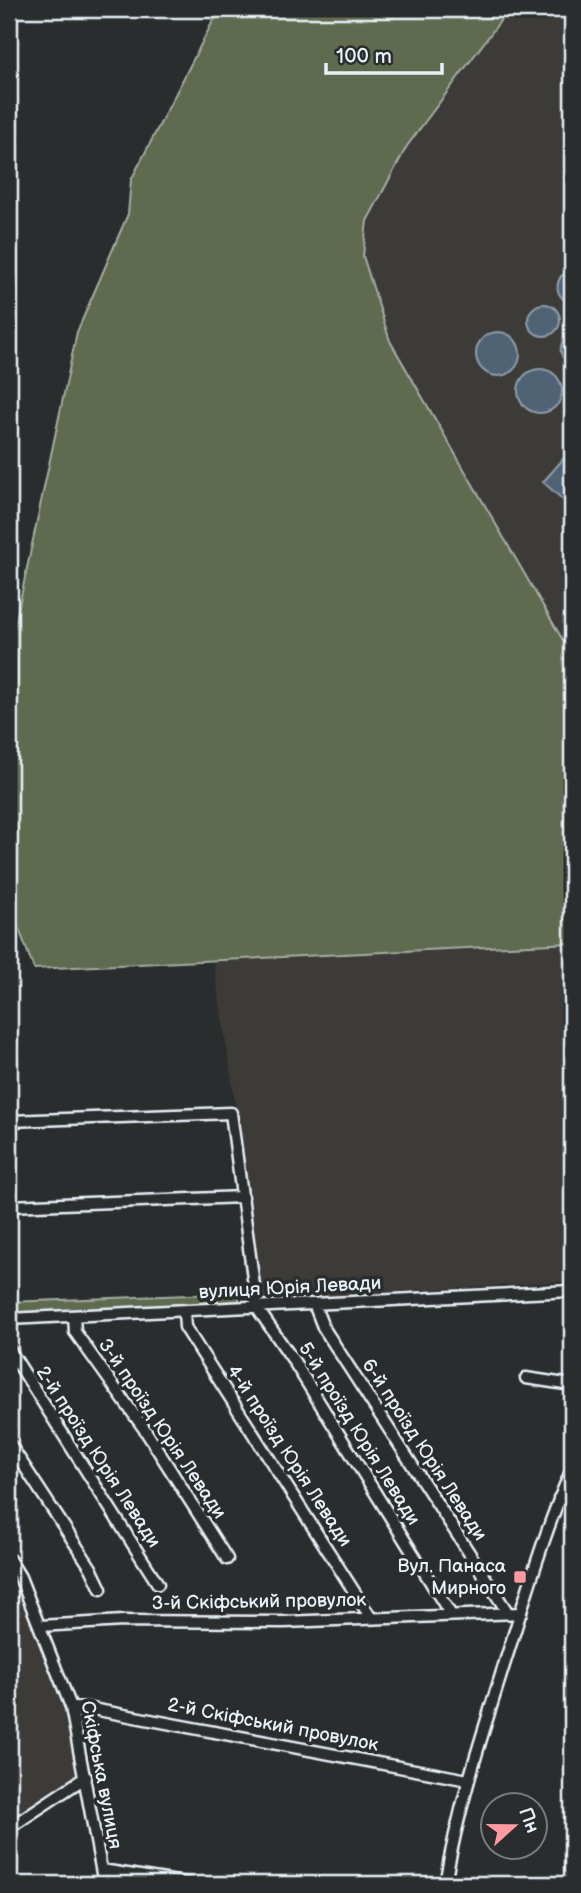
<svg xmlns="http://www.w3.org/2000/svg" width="581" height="1893" viewBox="0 0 581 1893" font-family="'Balsamiq Sans',sans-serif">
	<rect width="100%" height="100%" fill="#2a2d2e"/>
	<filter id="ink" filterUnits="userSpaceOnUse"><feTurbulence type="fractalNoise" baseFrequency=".0143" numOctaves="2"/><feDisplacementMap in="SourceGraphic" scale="14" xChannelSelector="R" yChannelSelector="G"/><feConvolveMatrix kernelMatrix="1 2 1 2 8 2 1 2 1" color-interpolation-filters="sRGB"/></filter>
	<g filter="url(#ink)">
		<!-- built -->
		<path fill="#3e3b39" d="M 509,9 L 572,9 L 572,656 L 390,341 L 363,256 L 367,221 L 407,146 Z
			M 572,943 L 572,1281 L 261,1300 L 231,1073 L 213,960 Z
			M 9,1571 L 18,1585 L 67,1709 L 80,1775 L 9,1822 Z"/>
		<!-- green -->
		<path fill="#616a50" stroke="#a4aea4" stroke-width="2" d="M 223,9 L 509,9 L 407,146 L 367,221 L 363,256 L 390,341 L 572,656 L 572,943 L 34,969 L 9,902 L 9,653 L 77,332 L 128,214 L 131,180 L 213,21 Z
			M 239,1293 L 239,1301 L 9,1314 L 9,1302 Z"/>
		<!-- water -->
		<path fill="#506474" stroke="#8d9ca9" stroke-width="2" d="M 572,270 L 572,303 L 570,303 C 558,298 554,288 561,276 Z
			M528 320a16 16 0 1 1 32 0a16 16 0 1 1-32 0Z
			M476 354a22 22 0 1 1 44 0a22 22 0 1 1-44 0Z
			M 572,333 L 572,365 C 561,360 558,350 563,340 Z
			M518 391a22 22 0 1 1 44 0a22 22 0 1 1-44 0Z
			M 572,449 L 572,508 L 543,482 Z"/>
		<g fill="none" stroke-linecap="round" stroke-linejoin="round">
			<!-- minor casing -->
			<g stroke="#e8f1f8" stroke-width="15">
				<path id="minor" d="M 9,1121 L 231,1113 L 257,1308 L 293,1360 L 451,1615
					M 9,1206 L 243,1197
					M 314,1304 L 323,1327 L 508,1613
					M 184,1311 L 185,1327 L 371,1618
					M 74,1316 L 75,1332 L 145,1430 L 227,1559
					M 9,1319 L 572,1291
					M 9,1349 L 158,1584
					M 526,1378 L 572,1385
					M 9,1443 L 91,1568 L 101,1589
					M 559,1498 L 572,1505
					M 9,1559 L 20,1577 L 71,1707 L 104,1884
					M 40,1626 L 123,1621 L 284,1622 L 521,1613
					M 71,1707 L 87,1708 L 468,1780
					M 9,1828 L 86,1777
					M 102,1870 L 190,1884
					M 445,1884 C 458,1808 482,1735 505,1662 C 526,1597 544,1531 572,1469"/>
			</g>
			<!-- minor -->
			<use href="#minor" stroke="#2a2d2e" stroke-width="10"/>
		</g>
	</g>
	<!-- markers -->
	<rect fill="#ff9aa2" stroke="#2a2d2e" stroke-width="2.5" x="513" y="1570" width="14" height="14" rx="3.5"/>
	<g text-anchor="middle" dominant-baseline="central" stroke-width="7" stroke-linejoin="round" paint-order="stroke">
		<!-- street labels -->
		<g font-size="19" fill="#e8f1f8" stroke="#2a2d2e">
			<text transform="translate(290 1288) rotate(-3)">вулиця Юрія Левади</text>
			<text transform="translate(162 1429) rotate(56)">3-й проїзд Юрія Левади</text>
			<text transform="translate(359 1434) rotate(58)">5-й проїзд Юрія Левади</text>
			<text transform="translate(424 1450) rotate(57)">6-й проїзд Юрія Левади</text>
			<text transform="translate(289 1456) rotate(57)">4-й проїзд Юрія Левади</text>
			<text transform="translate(98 1457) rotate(57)">2-й проїзд Юрія Левади</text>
			<text transform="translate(259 1602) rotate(-1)">3-й Скіфський провулок</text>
			<text transform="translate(273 1725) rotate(11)">2-й Скіфський провулок</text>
			<text transform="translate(101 1775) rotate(79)">Скіфська вулиця</text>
		</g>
		<!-- poi labels -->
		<g font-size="19" fill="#e8f1f8" stroke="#2a2d2e" text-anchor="end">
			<text x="506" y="1566">Вул. Панаса<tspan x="506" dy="22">Мирного</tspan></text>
		</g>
	</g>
	<!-- margin -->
	<rect width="581" height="1893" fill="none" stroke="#2a2d2e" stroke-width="35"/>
	<rect x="18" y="18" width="546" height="1858" fill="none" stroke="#e8f1f8" stroke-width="2.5" filter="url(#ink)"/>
	<!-- north arrow -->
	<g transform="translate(514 1826) rotate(69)"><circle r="33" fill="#2a2d2e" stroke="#767b7f" stroke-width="2"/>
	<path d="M0-5L12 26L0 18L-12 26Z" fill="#ff9aa2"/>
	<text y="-10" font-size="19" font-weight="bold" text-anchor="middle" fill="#e8f1f8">Пн</text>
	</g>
	<!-- scale -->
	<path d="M326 63v10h116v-10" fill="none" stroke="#e8f1f8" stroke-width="3.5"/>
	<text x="336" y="63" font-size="21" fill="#e8f1f8" stroke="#2a2d2e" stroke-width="5" paint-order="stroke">100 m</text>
</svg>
